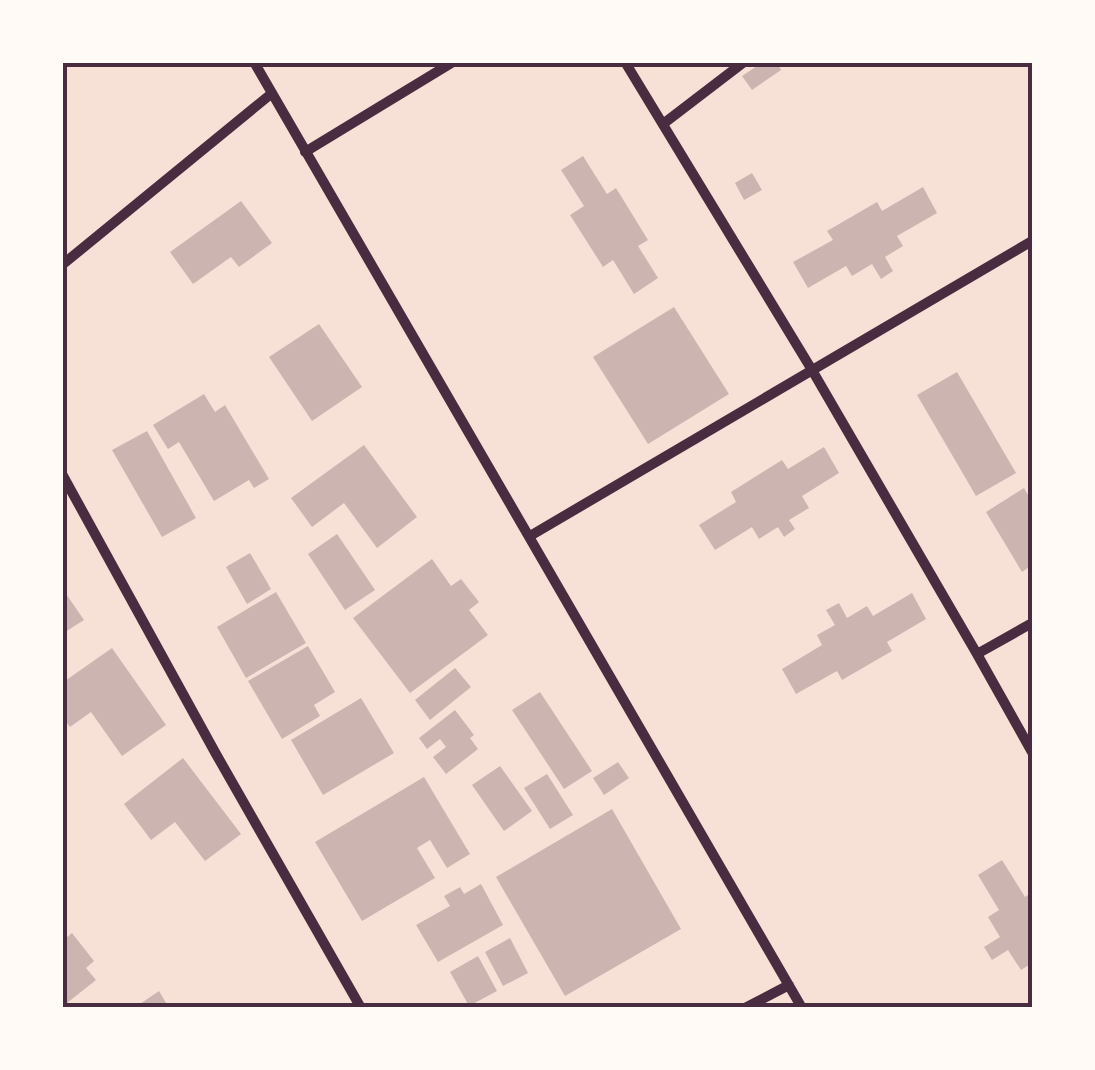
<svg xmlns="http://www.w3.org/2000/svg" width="1095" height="1070" viewBox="0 0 1095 1070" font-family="'DejaVu Sans',sans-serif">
	<rect width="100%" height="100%" fill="#f7e1d7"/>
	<!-- building -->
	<path fill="#ccb4b1" d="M 763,62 L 777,62 L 781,70 L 752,90 L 742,76 Z
		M 583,156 L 607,194 L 616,188 L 648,240 L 638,246 L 658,278 L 634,294 L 613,260 L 603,267 L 570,215 L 584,206 L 561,170 Z
		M 752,173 L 762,190 L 744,200 L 735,183 Z
		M 923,187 L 937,213 L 897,236 L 903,246 L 885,257 L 893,271 L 881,279 L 872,264 L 852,276 L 846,266 L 808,288 L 793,262 L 833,240 L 827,231 L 877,202 L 882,211 Z
		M 241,201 L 272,243 L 239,267 L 231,257 L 193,284 L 170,252 Z
		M 674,307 L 729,394 L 648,444 L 593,357 Z
		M 319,324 L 362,387 L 312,421 L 269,357 Z
		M 957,372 L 1016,473 L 976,496 L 917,395 Z
		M 204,394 L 215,412 L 225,405 L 269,479 L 254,488 L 249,480 L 214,501 L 179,442 L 168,449 L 153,425 Z
		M 147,431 L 196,518 L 162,537 L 112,450 Z
		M 364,445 L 417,517 L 377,548 L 344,503 L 312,527 L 291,498 Z
		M 824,447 L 839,473 L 802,496 L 809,508 L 789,520 L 795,529 L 784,537 L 778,527 L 759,539 L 752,527 L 715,550 L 699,525 L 736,502 L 731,492 L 782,460 L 788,469 Z
		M 1024,488 L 1032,502 L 1032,565 L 1022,572 L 986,512 Z
		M 337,534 L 375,590 L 345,610 L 308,554 Z
		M 250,553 L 271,589 L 247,604 L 226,567 Z
		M 432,559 L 451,586 L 461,579 L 479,602 L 469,610 L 488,635 L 410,693 L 353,618 Z
		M 62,588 L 84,620 L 62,634 Z
		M 276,592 L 306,643 L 246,678 L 217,627 Z
		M 912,593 L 926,619 L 887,642 L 892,651 L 842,680 L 837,671 L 796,694 L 782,669 L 822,645 L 817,635 L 835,625 L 826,610 L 839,603 L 847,618 L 867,606 L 873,616 Z
		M 308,646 L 335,692 L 314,705 L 320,716 L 282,739 L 248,681 Z
		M 112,648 L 166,725 L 122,756 L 91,712 L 70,727 L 62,717 L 62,683 Z
		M 455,668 L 471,687 L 430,720 L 415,700 Z
		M 540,692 L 592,771 L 564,789 L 512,710 Z
		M 361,698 L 394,753 L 323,795 L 291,740 Z
		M 455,710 L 474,735 L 470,738 L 478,749 L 446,774 L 433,757 L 446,747 L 440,739 L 427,749 L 419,738 Z
		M 183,758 L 241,834 L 205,861 L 175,822 L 151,840 L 124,804 Z
		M 618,762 L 629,778 L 604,795 L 593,778 Z
		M 500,766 L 532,811 L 504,831 L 472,785 Z
		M 547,774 L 573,815 L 550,829 L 524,788 Z
		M 424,777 L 470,854 L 447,868 L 430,840 L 417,848 L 435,878 L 362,921 L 315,842 Z
		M 612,809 L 681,929 L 565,996 L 496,877 Z
		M 1002,860 L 1025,897 L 1032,892 L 1032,963 L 1021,970 L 1008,950 L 992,960 L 984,947 L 1000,937 L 988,917 L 999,910 L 978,875 Z
		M 481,884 L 503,925 L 438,962 L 416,925 L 450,906 L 444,896 L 460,887 L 464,894 Z
		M 72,933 L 94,961 L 86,968 L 96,980 L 62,1007 L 62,934 L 66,938 Z
		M 510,938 L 528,973 L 503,986 L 485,952 Z
		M 478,956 L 497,991 L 469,1006 L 450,972 Z
		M 159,991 L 169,1008 L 134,1008 Z"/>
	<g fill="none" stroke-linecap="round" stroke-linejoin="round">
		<!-- minor -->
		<path stroke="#4a2c40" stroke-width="10" d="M 254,62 L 802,1008
			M 625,62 L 812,370 L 977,654
			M 663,124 L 744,62
			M 305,152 L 453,62
			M 62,265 L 271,94
			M 62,474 L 216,754 L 361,1008
			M 530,536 L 1032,241
			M 1032,623 L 977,654 L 1032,752
			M 745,1008 L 789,985"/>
	</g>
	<!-- border -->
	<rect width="1095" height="1070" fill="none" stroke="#fffaf5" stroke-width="130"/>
	<rect x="65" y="65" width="965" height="940" fill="none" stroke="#4a2c40" stroke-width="4"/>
</svg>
